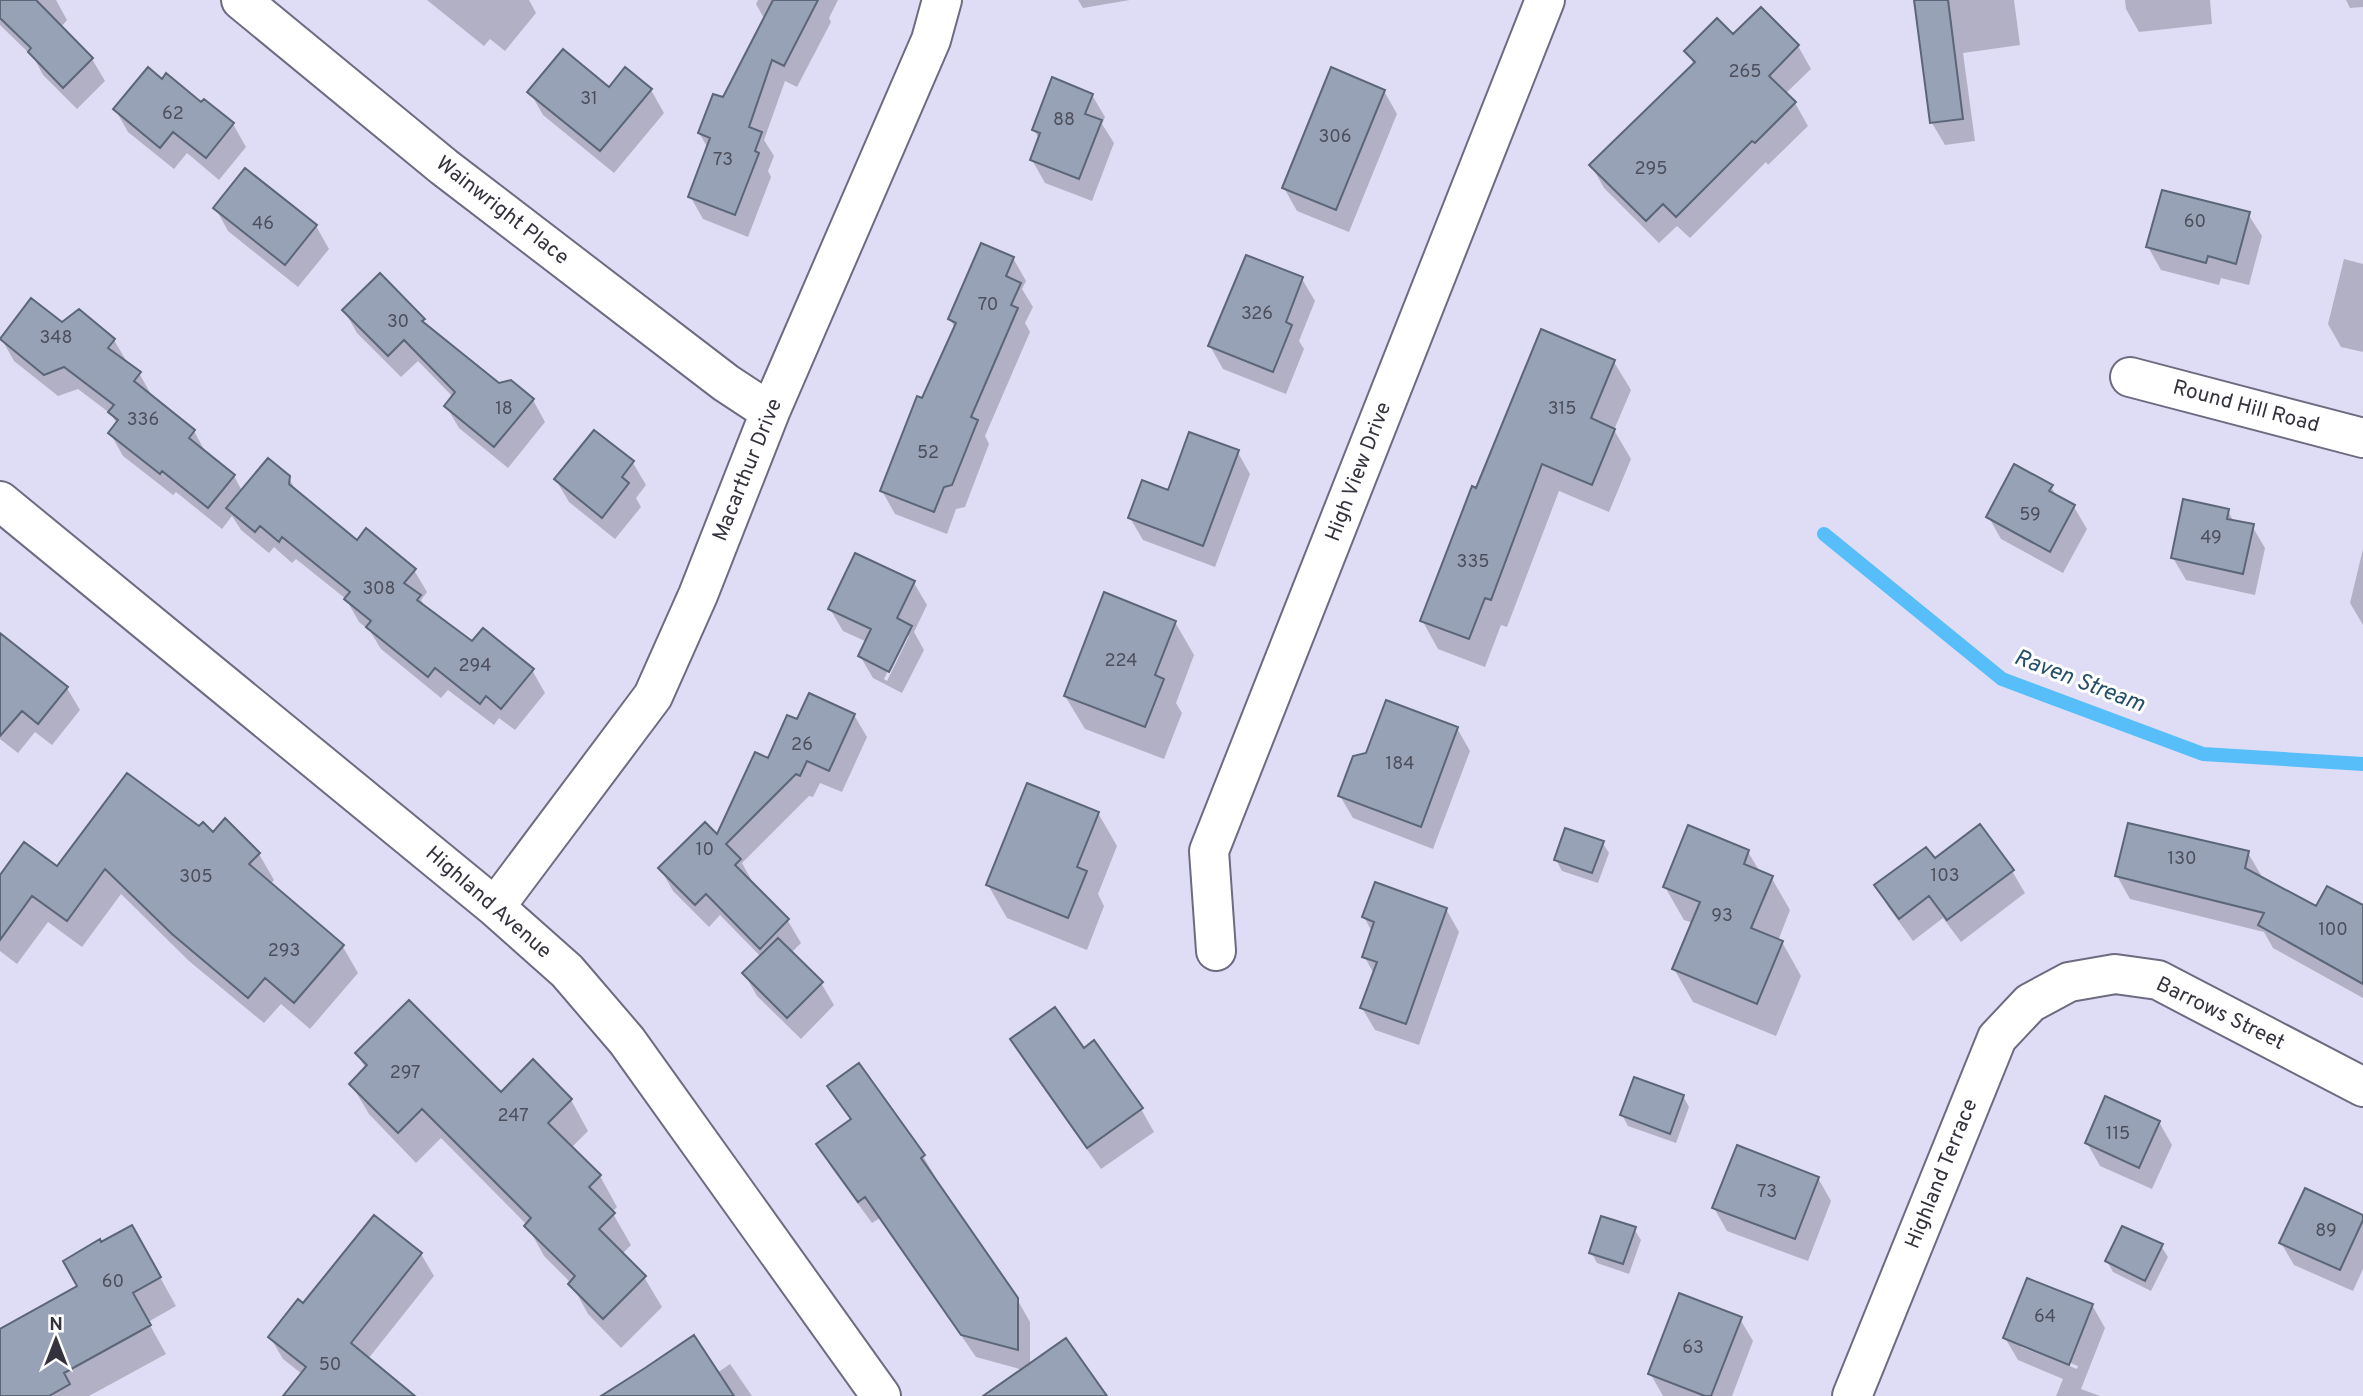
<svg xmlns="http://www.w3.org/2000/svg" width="2363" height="1396" viewBox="0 0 2363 1396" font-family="Overpass,sans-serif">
	<rect width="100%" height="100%" fill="#dfddf5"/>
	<!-- shadow -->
	<path fill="#0003" fill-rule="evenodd" d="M 0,0 L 56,0 L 67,20 L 61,27 L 92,59 L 105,81 L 77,109 L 43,75 L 34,58 L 0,25 Z
		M 427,0 L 529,0 L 536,13 L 505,51 L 490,39 L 484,46 Z
		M 758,0 L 838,0 L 829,18 L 831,22 L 797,87 L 785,81 L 764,140 L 774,156 L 768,171 L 771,177 L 748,237 L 703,219 L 690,196 L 708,148 L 699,133 L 724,99 L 765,20 L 756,4 Z
		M 1078,0 L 1130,0 L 1083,8 Z
		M 1916,0 L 2014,0 L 2020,45 L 1963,53 L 1975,141 L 1945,145 L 1932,123 Z
		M 2125,0 L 2210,0 L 2212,24 L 2139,32 L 2126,9 Z
		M 2346,0 L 2363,0 L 2363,7 L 2350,8 Z
		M 1761,9 L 1798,46 L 1811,69 L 1785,94 L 1795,103 L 1808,126 L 1768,165 L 1766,162 L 1690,238 L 1677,226 L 1659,243 L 1604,188 L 1591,165 L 1694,65 L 1687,51 L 1733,36 Z
		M 162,81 L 202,104 L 204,101 L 233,124 L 246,147 L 219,180 L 187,153 L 174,169 L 128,132 L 115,109 Z
		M 609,89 L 651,90 L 664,113 L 614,173 L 543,115 L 530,92 Z
		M 1384,91 L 1397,114 L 1349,232 L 1297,211 L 1284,188 Z
		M 1092,95 L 1105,117 L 1102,124 L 1114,143 L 1092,201 L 1045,183 L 1032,160 L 1039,139 L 1034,130 Z
		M 216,209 L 316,226 L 329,249 L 298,287 L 228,231 Z
		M 2248,214 L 2262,236 L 2249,285 L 2221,278 L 2219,285 L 2161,270 L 2148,247 Z
		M 1013,258 L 1026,281 L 1022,289 L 1033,307 L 1025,323 L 1030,332 L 985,436 L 989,444 L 965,507 L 956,509 L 947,534 L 895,514 L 882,491 L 955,328 L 950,319 Z
		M 2344,259 L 2363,264 L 2363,352 L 2341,347 L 2328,324 Z
		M 1302,279 L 1315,301 L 1299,341 L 1304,349 L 1286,394 L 1223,369 L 1210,346 Z
		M 344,310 L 423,320 L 428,328 L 498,385 L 533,400 L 545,422 L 508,468 L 459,428 L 446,406 L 453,397 L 418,361 L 401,377 L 357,333 Z
		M 61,325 L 114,340 L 127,362 L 139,373 L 152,396 L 194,431 L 207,455 L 234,476 L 242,491 L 289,478 L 297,493 L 357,542 L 414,570 L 427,592 L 421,600 L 427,610 L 472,644 L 532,670 L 545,693 L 515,730 L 499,718 L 494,725 L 448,690 L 441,698 L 381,649 L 370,631 L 359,622 L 346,599 L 296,559 L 292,563 L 274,547 L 269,553 L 241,530 L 232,516 L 222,529 L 176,492 L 173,495 L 123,456 L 110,433 L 117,424 L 111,414 L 78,389 L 58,396 L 14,361 L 1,338 Z
		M 1614,362 L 1631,390 L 1614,430 L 1631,459 L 1609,512 L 1559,491 L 1507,627 L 1501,625 L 1485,667 L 1438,649 L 1422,620 Z
		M 1237,451 L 1250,474 L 1215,567 L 1143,540 L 1130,518 Z
		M 633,463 L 646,485 L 636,498 L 641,507 L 615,539 L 569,502 L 556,480 Z
		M 2051,487 L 2058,498 L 2074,507 L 2087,529 L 2063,573 L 2001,539 L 1988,516 Z
		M 2228,511 L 2234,522 L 2252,526 L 2265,548 L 2255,595 L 2186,580 L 2173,558 Z
		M 2363,549 L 2363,625 L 2350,603 Z
		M 914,583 L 927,605 L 914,632 L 924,650 L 902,693 L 873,678 L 860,656 L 867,642 L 843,631 L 830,609 ZM 906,633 L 909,636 L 887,681 L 884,679 Z
		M 1175,622 L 1194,655 L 1176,703 L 1182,713 L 1164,759 L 1085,729 L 1065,696 Z
		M 0,635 L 67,688 L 80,710 L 52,745 L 35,732 L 18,753 L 0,739 Z
		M 854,715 L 867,737 L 842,792 L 820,783 L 813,797 L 809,796 L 742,863 L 753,883 L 751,884 L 788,921 L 801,943 L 791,953 L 821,983 L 834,1005 L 801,1039 L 757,996 L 744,973 L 761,957 L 720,915 L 709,927 L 673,891 L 660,868 L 718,837 L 769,760 L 798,722 Z
		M 1457,728 L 1470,751 L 1433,849 L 1353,818 L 1340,796 L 1367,754 Z
		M 1098,813 L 1117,846 L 1098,894 L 1104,906 L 1087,950 L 1007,918 L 988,885 Z
		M 199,829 L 259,854 L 274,880 L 270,885 L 343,947 L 358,973 L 310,1029 L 281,1004 L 264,1023 L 189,961 L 121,894 L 82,947 L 48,922 L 17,964 L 0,951 L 0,878 L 57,869 Z
		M 1602,842 L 1609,853 L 1598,883 L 1562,871 L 1556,860 Z
		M 1748,852 L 1760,872 L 1771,877 L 1790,910 L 1778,941 L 1782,942 L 1801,976 L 1776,1036 L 1693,1002 L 1674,969 L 1693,923 L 1684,920 L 1665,887 Z
		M 2248,853 L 2261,875 L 2260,878 L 2317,908 L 2363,907 L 2363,998 L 2273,948 L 2264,932 L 2130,899 L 2117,876 Z
		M 1934,861 L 2012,871 L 2025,893 L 1961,942 L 1943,918 L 1913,941 L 1889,908 L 1876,886 Z
		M 1446,909 L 1459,932 L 1419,1045 L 1375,1030 L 1362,1008 L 1374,974 L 1364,956 L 1372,932 L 1364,917 Z
		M 1012,1040 L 1141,1109 L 1154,1132 L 1101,1169 L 1025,1062 Z
		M 357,1054 L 501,1094 L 533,1062 L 571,1100 L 588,1131 L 571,1148 L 600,1176 L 617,1207 L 612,1212 L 631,1245 L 622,1254 L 644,1277 L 662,1307 L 621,1348 L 588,1314 L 571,1283 L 544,1256 L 527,1225 L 441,1138 L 416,1163 L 369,1114 L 351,1084 L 366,1069 Z
		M 830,1086 L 923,1156 L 936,1178 L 934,1180 L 1017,1299 L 1030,1322 L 1030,1365 L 1105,1396 L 1007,1396 L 1023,1370 L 976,1357 L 880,1218 L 872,1223 L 831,1167 L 818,1144 L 851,1121 Z
		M 1683,1096 L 1689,1107 L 1676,1143 L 1628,1126 L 1622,1115 Z
		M 2159,1122 L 2172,1145 L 2152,1189 L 2100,1166 L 2087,1143 Z
		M 1818,1178 L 1831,1201 L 1808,1261 L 1727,1231 L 1714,1208 Z
		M 2363,1217 L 2363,1269 L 2353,1291 L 2294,1265 L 2281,1243 Z
		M 132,1227 L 176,1306 L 148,1322 L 166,1354 L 89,1396 L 0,1396 L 0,1331 L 80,1287 L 101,1244 Z
		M 1634,1229 L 1641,1240 L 1629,1274 L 1597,1263 L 1591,1252 Z
		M 2161,1246 L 2168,1257 L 2151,1291 L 2113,1272 L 2107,1261 Z
		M 421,1254 L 434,1276 L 368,1359 L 401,1396 L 304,1396 L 302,1374 L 283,1359 L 270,1337 Z
		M 2092,1305 L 2105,1328 L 2081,1389 L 2100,1396 L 2056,1396 L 2063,1379 L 2018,1360 L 2005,1338 ZM 2021,1343 L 2078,1366 L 2077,1369 L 2021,1347 Z
		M 1740,1319 L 1753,1341 L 1732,1396 L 1663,1396 L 1650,1373 Z
		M 730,1364 L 752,1396 L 657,1396 L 717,1373 Z"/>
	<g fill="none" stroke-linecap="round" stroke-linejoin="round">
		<!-- stream -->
		<path stroke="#58befa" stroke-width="14" d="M 1824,534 L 2002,679 L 2203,754 L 2363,764"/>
	</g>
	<!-- building -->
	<path fill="#97a2b7" stroke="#5c6679" stroke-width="2" d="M 0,0 L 36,0 L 93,58 L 63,88 L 28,52 L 31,48 L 0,18 Z
		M 773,0 L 818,0 L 784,66 L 772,60 L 749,127 L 762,132 L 755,151 L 759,153 L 735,215 L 688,197 L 710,138 L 698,133 L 713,94 L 723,97 Z
		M 1914,0 L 1948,0 L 1963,119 L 1930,123 Z
		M 1761,7 L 1799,45 L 1769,76 L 1796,102 L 1755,143 L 1752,141 L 1676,217 L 1663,204 L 1646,221 L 1589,165 L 1695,62 L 1684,51 L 1717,18 L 1733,34 Z
		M 563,49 L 609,87 L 625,67 L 652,89 L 600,151 L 527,92 Z
		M 148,67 L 162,79 L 166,73 L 201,102 L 204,99 L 234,123 L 206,158 L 173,132 L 160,148 L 113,109 Z
		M 1331,67 L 1385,90 L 1336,210 L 1282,188 Z
		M 1052,77 L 1093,94 L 1085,114 L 1102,120 L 1079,179 L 1030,160 L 1040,133 L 1032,130 Z
		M 245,168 L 317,225 L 285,265 L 213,208 Z
		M 2162,190 L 2250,212 L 2236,264 L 2208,256 L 2206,263 L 2146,247 Z
		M 981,243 L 1014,257 L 1006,276 L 1021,283 L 1011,305 L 1018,308 L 971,417 L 978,420 L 952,485 L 944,487 L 934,512 L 880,491 L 917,396 L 922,398 L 956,323 L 948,319 Z
		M 1246,255 L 1303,277 L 1286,322 L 1292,325 L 1273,372 L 1208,346 Z
		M 380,273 L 425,319 L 422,321 L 499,383 L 511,380 L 534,399 L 494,447 L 444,406 L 455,392 L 404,340 L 388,356 L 342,310 Z
		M 31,298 L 62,322 L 79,309 L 115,339 L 108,348 L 141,372 L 134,381 L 195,430 L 189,438 L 235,475 L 208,508 L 162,471 L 160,474 L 108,433 L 118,420 L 108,412 L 114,405 L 64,367 L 44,375 L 0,339 Z
		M 1541,329 L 1615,360 L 1591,418 L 1615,429 L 1592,485 L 1542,464 L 1491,600 L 1485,598 L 1469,639 L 1420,621 L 1472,486 L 1476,488 Z
		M 594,430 L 634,461 L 622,477 L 629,483 L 602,518 L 554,479 Z
		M 1189,432 L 1239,450 L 1203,546 L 1128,518 L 1142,480 L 1168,490 Z
		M 268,458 L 290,476 L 289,484 L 357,540 L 366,528 L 416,569 L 404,583 L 421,595 L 417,600 L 472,641 L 483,628 L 534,669 L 501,709 L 486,696 L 480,704 L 435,668 L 428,677 L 366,627 L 371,621 L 344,599 L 350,592 L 282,537 L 279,542 L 260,526 L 255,532 L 226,508 Z
		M 2014,464 L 2053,485 L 2049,491 L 2075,505 L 2050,552 L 1986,517 Z
		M 2183,499 L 2229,509 L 2227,519 L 2254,524 L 2243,574 L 2171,558 Z
		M 855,553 L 915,581 L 897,618 L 912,626 L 889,672 L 858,656 L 871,629 L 828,609 Z
		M 1104,592 L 1176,621 L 1155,675 L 1164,679 L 1145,727 L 1064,696 Z
		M 0,633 L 68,687 L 38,724 L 22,711 L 0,736 Z
		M 809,693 L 855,714 L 829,771 L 807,761 L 800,776 L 796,774 L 726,844 L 741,859 L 735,865 L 789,919 L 760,949 L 706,894 L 695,905 L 658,868 L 705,822 L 717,834 L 755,752 L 768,758 L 787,715 L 797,719 Z
		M 1386,700 L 1458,727 L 1421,827 L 1338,796 L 1353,756 L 1366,753 Z
		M 127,773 L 199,826 L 203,822 L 213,832 L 225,818 L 260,853 L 249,864 L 344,945 L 294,1003 L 265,978 L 248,998 L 172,934 L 105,869 L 67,921 L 32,896 L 0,940 L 0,875 L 24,842 L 57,866 Z
		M 1027,783 L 1099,812 L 1077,867 L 1087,871 L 1068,918 L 986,885 Z
		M 2128,823 L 2249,851 L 2245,868 L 2316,906 L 2327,886 L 2363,905 L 2363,984 L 2258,925 L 2264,913 L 2115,876 Z
		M 1980,824 L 2014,870 L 1947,920 L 1929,896 L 1899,919 L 1874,885 L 1926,847 L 1935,858 Z
		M 1688,825 L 1749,850 L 1744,864 L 1773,876 L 1751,928 L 1783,941 L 1757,1004 L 1672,969 L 1700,902 L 1663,887 Z
		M 1565,828 L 1604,841 L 1592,873 L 1554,860 Z
		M 1375,882 L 1447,908 L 1406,1024 L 1360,1008 L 1377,962 L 1362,957 L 1374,922 L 1362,917 Z
		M 778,938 L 823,982 L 787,1018 L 742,973 Z
		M 409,1000 L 501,1092 L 533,1059 L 572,1099 L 548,1123 L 601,1175 L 589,1187 L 615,1213 L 599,1229 L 646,1276 L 603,1319 L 568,1284 L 575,1276 L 524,1226 L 531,1218 L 422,1109 L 398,1133 L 349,1084 L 367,1065 L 355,1053 Z
		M 1055,1007 L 1084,1048 L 1094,1040 L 1143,1108 L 1087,1148 L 1010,1039 Z
		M 859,1063 L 925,1155 L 921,1158 L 1018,1298 L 1018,1350 L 961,1335 L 865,1197 L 858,1202 L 816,1144 L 851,1119 L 827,1086 Z
		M 1634,1077 L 1684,1095 L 1670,1134 L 1620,1115 Z
		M 2105,1096 L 2160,1121 L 2139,1168 L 2085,1143 Z
		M 1737,1145 L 1819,1177 L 1795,1239 L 1712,1208 Z
		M 2305,1188 L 2363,1215 L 2363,1220 L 2340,1270 L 2279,1243 Z
		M 374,1215 L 422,1253 L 351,1343 L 415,1396 L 283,1396 L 306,1367 L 268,1337 L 298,1299 L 303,1303 Z
		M 1601,1216 L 1636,1227 L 1623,1264 L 1589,1253 Z
		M 132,1225 L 161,1277 L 133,1293 L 151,1325 L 64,1373 L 70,1384 L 49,1396 L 0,1396 L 0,1329 L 77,1286 L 63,1261 L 100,1239 L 101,1242 Z
		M 2122,1226 L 2163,1244 L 2145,1281 L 2105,1261 Z
		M 2027,1278 L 2093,1304 L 2069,1365 L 2003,1338 Z
		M 1679,1293 L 1742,1317 L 1711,1396 L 1705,1396 L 1648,1374 Z
		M 694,1335 L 734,1396 L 601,1396 L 645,1368 Z
		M 1066,1338 L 1107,1396 L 983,1396 Z"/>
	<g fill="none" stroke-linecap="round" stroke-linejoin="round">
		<!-- street casing -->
		<g stroke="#6d6b80" stroke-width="42">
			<path id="street" d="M 241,0 L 444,167 L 726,383 L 770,412
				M 2130,377 L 2363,438
				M 0,501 L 495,907 L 567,971 L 627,1041 L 881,1396
				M 495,907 L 653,696 L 698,595 L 770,412 L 931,40 L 942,0
				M 1216,951 L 1209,851 L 1545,0
				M 1852,1396 L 1997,1038 L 2030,1003 L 2069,982 L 2115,974 L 2158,980 L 2363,1087"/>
		</g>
		<!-- street -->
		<use href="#street" stroke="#fff" stroke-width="38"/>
	</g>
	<g text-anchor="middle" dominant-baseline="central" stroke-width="6" stroke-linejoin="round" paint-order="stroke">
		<!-- number labels -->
		<g font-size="18" fill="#4d4f5c">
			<text x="1745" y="72">265</text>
			<text x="589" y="99">31</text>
			<text x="173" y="114">62</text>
			<text x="1064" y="120">88</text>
			<text x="1335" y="137">306</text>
			<text x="723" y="160">73</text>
			<text x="1651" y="169">295</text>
			<text x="2195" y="222">60</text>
			<text x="263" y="224">46</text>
			<text x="988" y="305">70</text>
			<text x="1257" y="314">326</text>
			<text x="398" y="322">30</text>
			<text x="56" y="338">348</text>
			<text x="504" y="409">18</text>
			<text x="1562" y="409">315</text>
			<text x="143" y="420">336</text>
			<text x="928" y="453">52</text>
			<text x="2030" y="515">59</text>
			<text x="2211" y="538">49</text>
			<text x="1473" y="562">335</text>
			<text x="379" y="589">308</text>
			<text x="1121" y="661">224</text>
			<text x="475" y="666">294</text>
			<text x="802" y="745">26</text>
			<text x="1400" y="764">184</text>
			<text x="705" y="850">10</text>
			<text x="2182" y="859">130</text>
			<text x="1945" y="876">103</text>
			<text x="196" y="877">305</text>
			<text x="1722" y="916">93</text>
			<text x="2333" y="930">100</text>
			<text x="284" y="951">293</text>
			<text x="405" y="1073">297</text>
			<text x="513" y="1116">247</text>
			<text x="2118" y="1134">115</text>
			<text x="1767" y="1192">73</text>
			<text x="2326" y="1231">89</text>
			<text x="113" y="1282">60</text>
			<text x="2045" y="1317">64</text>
			<text x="1693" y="1348">63</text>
			<text x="330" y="1365">50</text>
		</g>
		<!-- street labels -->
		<g font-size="21" fill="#34333d" stroke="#fff">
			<text transform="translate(502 211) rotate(38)">Wainwright Place</text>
			<text transform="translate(2246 407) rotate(15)">Round Hill Road</text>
			<text transform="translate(748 470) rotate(-68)">Macarthur Drive</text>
			<text transform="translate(1359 472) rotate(-69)">High View Drive</text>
			<text transform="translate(488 903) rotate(41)">Highland Avenue</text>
			<text transform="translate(2220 1014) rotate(26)">Barrows Street</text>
			<text transform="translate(1942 1174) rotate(-68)">Highland Terrace</text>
		</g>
		<!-- water labels -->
		<g font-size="23" font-style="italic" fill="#265069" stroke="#fff">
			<text transform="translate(2079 682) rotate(21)">Raven Stream</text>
		</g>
	</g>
	<!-- north arrow -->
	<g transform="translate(56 1340)" stroke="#ffffff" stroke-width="5" paint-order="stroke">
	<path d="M0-5L12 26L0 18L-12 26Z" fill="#34333d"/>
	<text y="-10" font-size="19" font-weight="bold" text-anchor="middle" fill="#34333d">N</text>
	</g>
</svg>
